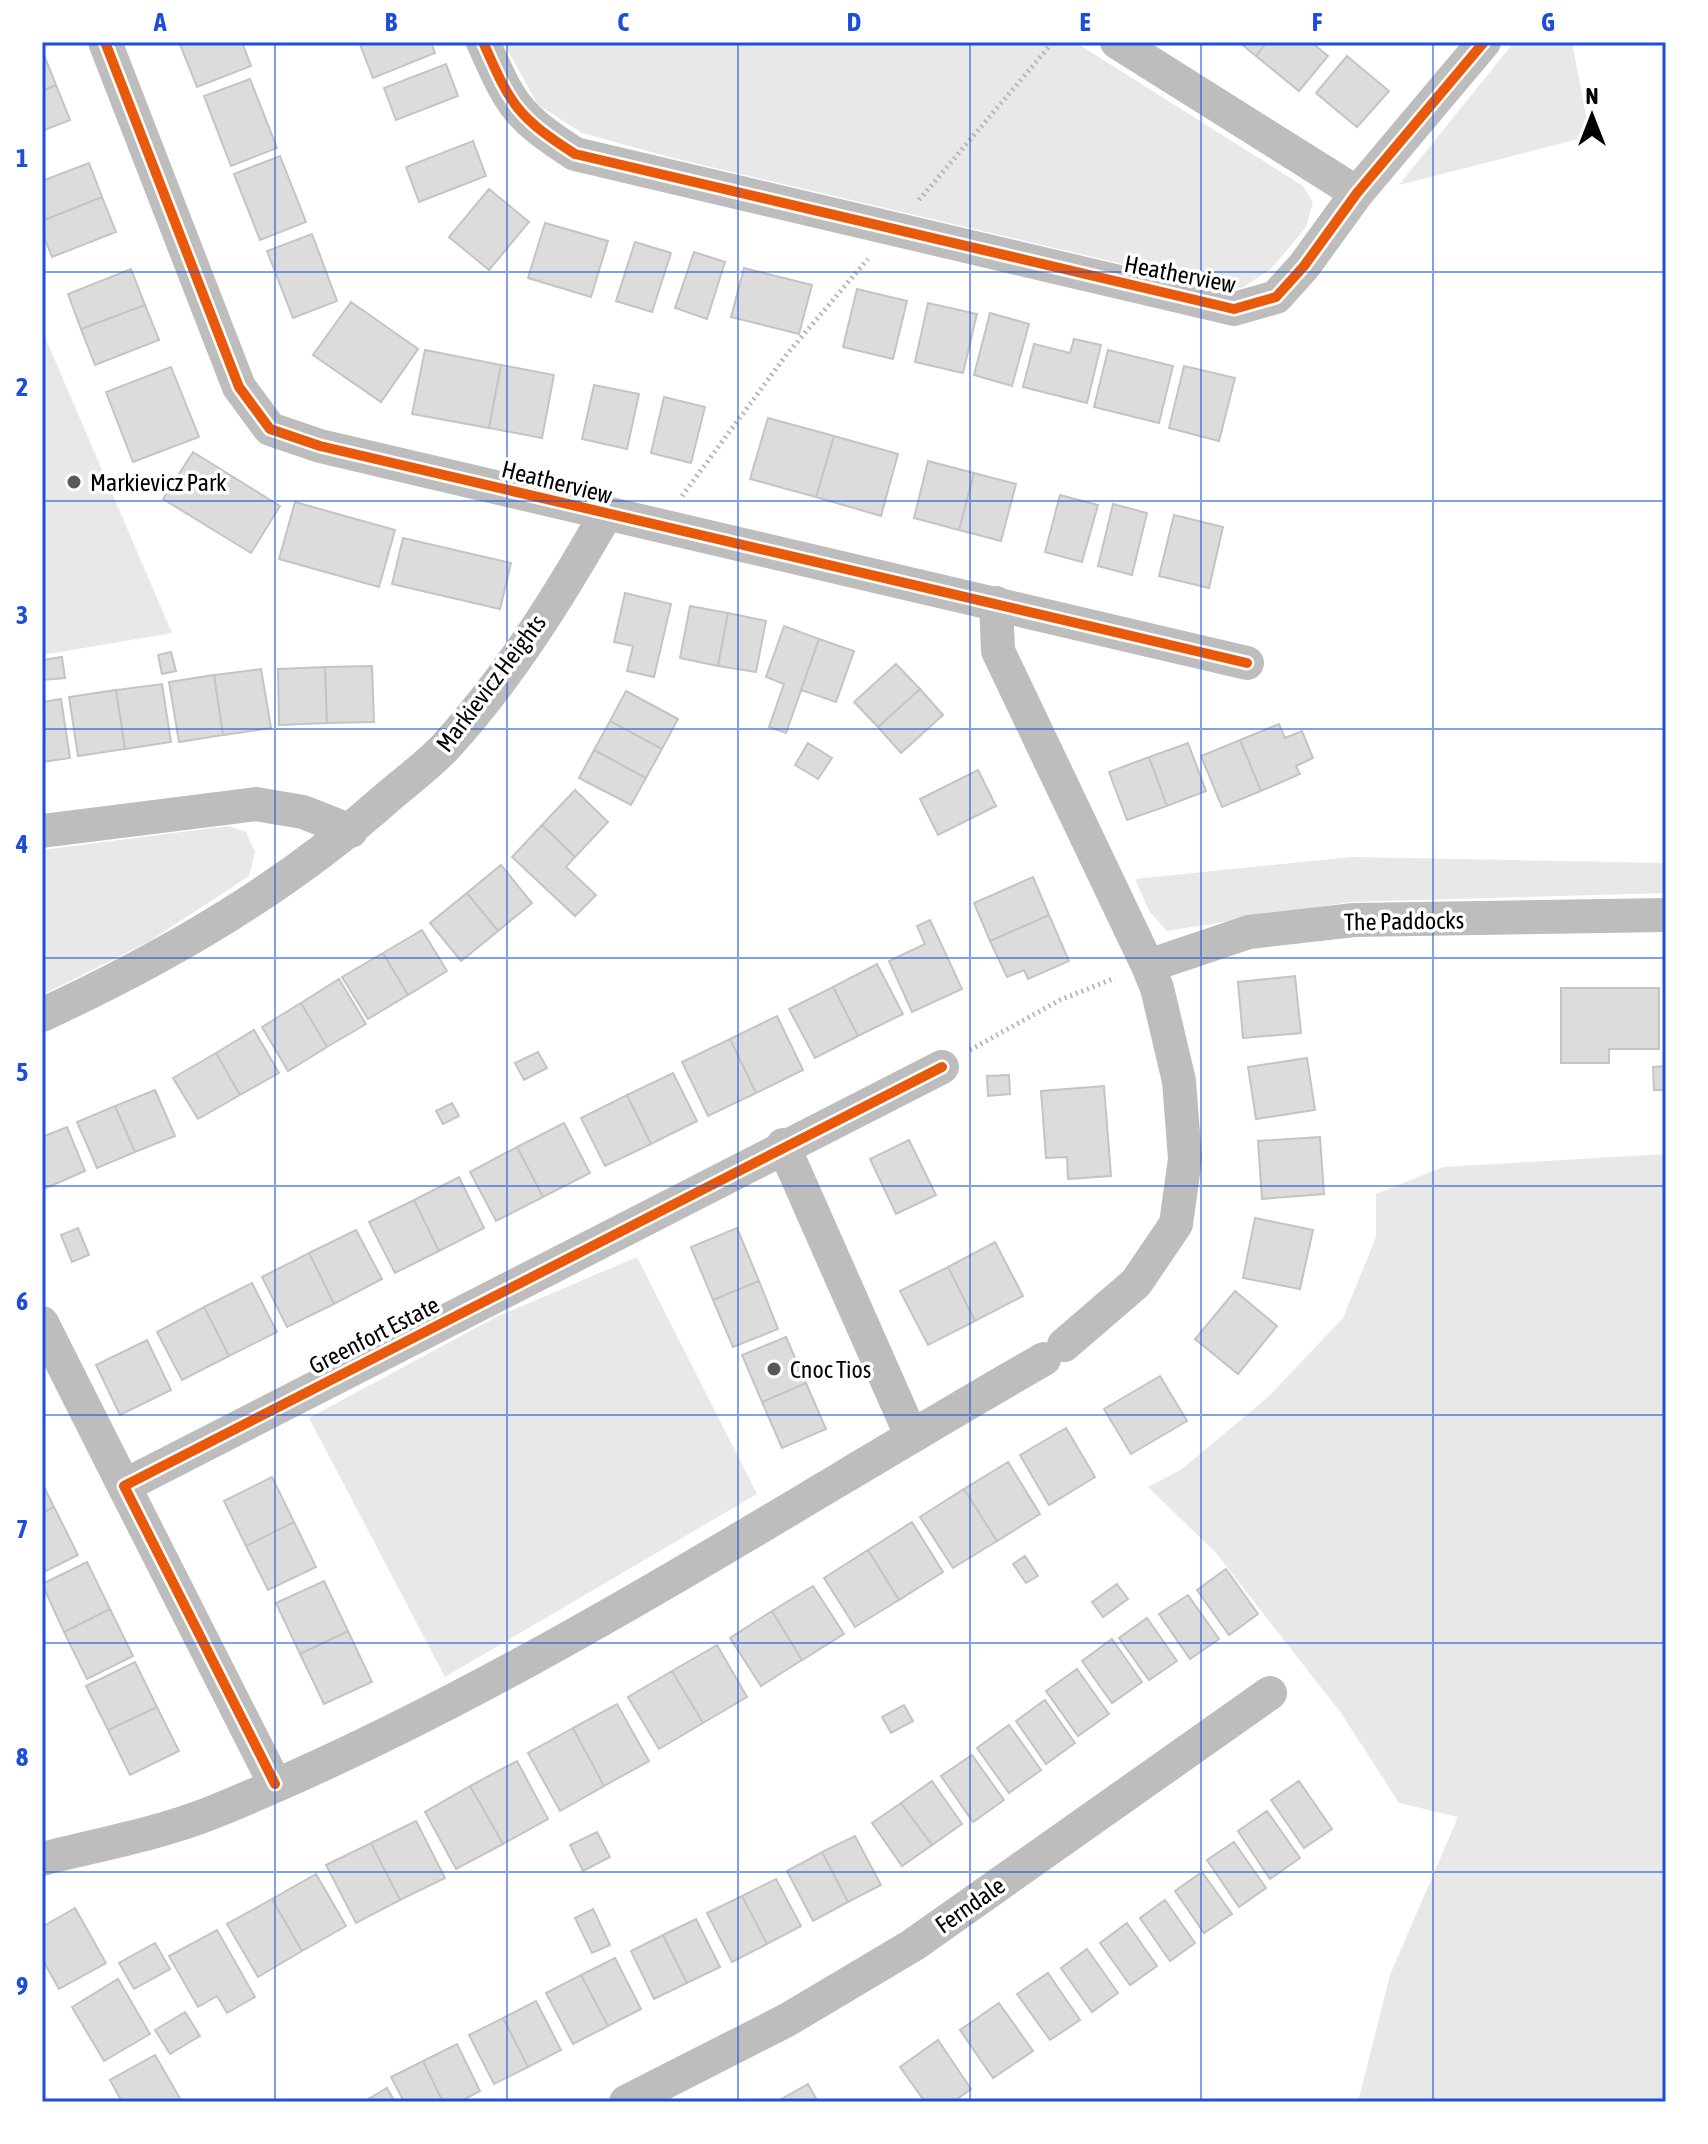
<svg xmlns="http://www.w3.org/2000/svg" width="1708" height="2144" viewBox="0 0 1708 2144" font-family="'Asap Condensed',sans-serif">
	<rect width="100%" height="100%" fill="#fff"/>
	<!-- green -->
	<path fill="#e8e8e8" d="M 503,42 L 1075,42 L 1303,186 L 1313,202 L 1306,227 L 1272,268 L 1242,288 L 1216,286 L 673,158 L 582,133 L 538,105 Z
		M 1514,42 L 1572,42 L 1590,136 L 1399,185 Z
		M 42,330 L 172,633 L 42,655 Z
		M 229,826 L 246,832 L 255,852 L 249,876 L 150,941 L 42,995 L 42,850 Z
		M 1352,857 L 1666,863 L 1666,893 L 1349,902 L 1167,931 L 1149,911 L 1135,879 Z
		M 1666,1154 L 1666,2102 L 1358,2102 L 1390,1975 L 1458,1817 L 1399,1803 L 1341,1713 L 1215,1552 L 1148,1487 L 1182,1469 L 1268,1397 L 1343,1318 L 1376,1237 L 1376,1194 L 1443,1167 Z
		M 637,1257 L 757,1494 L 445,1677 L 309,1418 L 496,1317 Z"/>
	<!-- building -->
	<path fill="#dcdcdc" stroke="#c4c4c4" stroke-width="2" d="M 179,42 L 242,42 L 251,66 L 197,87 Z
		M 359,42 L 431,42 L 435,53 L 373,78 Z
		M 1239,42 L 1267,42 L 1256,56 Z
		M 1267,42 L 1311,42 L 1328,56 L 1299,91 L 1256,56 Z
		M 42,50 L 56,85 L 42,91 Z
		M 1347,56 L 1389,91 L 1357,127 L 1316,93 Z
		M 446,64 L 458,96 L 396,120 L 384,88 Z
		M 250,79 L 277,148 L 231,166 L 204,96 Z
		M 56,85 L 70,120 L 42,131 L 42,91 Z
		M 473,141 L 486,176 L 419,202 L 406,167 Z
		M 280,156 L 306,222 L 260,240 L 234,174 Z
		M 89,163 L 102,197 L 42,221 L 42,181 Z
		M 489,189 L 529,222 L 489,270 L 449,237 Z
		M 102,197 L 116,232 L 52,257 L 42,232 L 42,221 Z
		M 545,223 L 608,241 L 591,297 L 528,278 Z
		M 312,234 L 337,301 L 293,318 L 267,251 Z
		M 635,242 L 671,253 L 652,312 L 616,301 Z
		M 694,252 L 725,262 L 707,319 L 675,308 Z
		M 744,268 L 812,285 L 799,334 L 731,317 Z
		M 131,269 L 145,305 L 81,329 L 68,294 Z
		M 857,289 L 907,301 L 893,359 L 843,347 Z
		M 351,302 L 418,349 L 381,402 L 313,355 Z
		M 928,303 L 977,314 L 963,373 L 915,362 Z
		M 145,305 L 159,340 L 95,365 L 81,329 Z
		M 990,313 L 1029,324 L 1012,386 L 974,375 Z
		M 1074,339 L 1101,345 L 1087,403 L 1023,387 L 1034,344 L 1070,353 Z
		M 425,350 L 501,365 L 489,428 L 412,414 Z
		M 1108,350 L 1173,366 L 1159,423 L 1094,407 Z
		M 501,365 L 554,375 L 542,438 L 489,428 Z
		M 1184,366 L 1235,378 L 1219,441 L 1169,428 Z
		M 171,367 L 199,437 L 133,462 L 106,392 Z
		M 594,385 L 639,394 L 627,449 L 582,439 Z
		M 664,397 L 705,407 L 691,463 L 651,453 Z
		M 768,418 L 834,436 L 816,497 L 750,479 Z
		M 834,436 L 898,454 L 881,516 L 816,497 Z
		M 193,452 L 280,506 L 251,553 L 163,499 Z
		M 928,461 L 974,473 L 959,530 L 914,518 Z
		M 974,473 L 1016,484 L 1001,541 L 959,530 Z
		M 1060,495 L 1098,505 L 1082,562 L 1045,552 Z
		M 295,502 L 395,530 L 379,587 L 279,559 Z
		M 1113,504 L 1147,513 L 1132,575 L 1098,566 Z
		M 1174,515 L 1223,527 L 1209,588 L 1159,576 Z
		M 403,538 L 511,563 L 500,609 L 392,584 Z
		M 625,593 L 671,604 L 654,677 L 627,671 L 633,646 L 614,642 Z
		M 690,606 L 728,613 L 718,666 L 680,658 Z
		M 728,613 L 766,621 L 756,672 L 718,666 Z
		M 784,626 L 819,639 L 786,733 L 769,727 L 784,684 L 766,677 Z
		M 819,639 L 854,651 L 836,702 L 801,690 Z
		M 171,652 L 176,671 L 162,674 L 158,655 Z
		M 62,657 L 65,678 L 43,680 L 42,660 Z
		M 896,664 L 920,689 L 878,727 L 854,702 Z
		M 372,666 L 374,722 L 327,723 L 325,667 Z
		M 325,667 L 327,723 L 279,725 L 278,669 Z
		M 261,669 L 271,728 L 223,735 L 214,675 Z
		M 214,675 L 223,735 L 179,742 L 169,682 Z
		M 162,684 L 171,742 L 125,749 L 116,690 Z
		M 920,689 L 943,715 L 901,753 L 878,727 Z
		M 116,690 L 125,749 L 78,756 L 69,697 Z
		M 626,691 L 678,719 L 662,749 L 610,721 Z
		M 61,699 L 70,758 L 42,762 L 42,702 Z
		M 610,721 L 662,749 L 646,778 L 594,750 Z
		M 1279,724 L 1285,738 L 1302,731 L 1313,758 L 1296,766 L 1300,774 L 1261,791 L 1240,740 Z
		M 1240,740 L 1261,791 L 1222,807 L 1201,756 Z
		M 808,743 L 832,758 L 818,779 L 795,765 Z
		M 1188,743 L 1206,791 L 1167,806 L 1149,757 Z
		M 594,750 L 646,778 L 631,805 L 579,778 Z
		M 1149,757 L 1167,806 L 1127,820 L 1109,772 Z
		M 978,770 L 996,806 L 938,835 L 920,799 Z
		M 575,790 L 608,822 L 575,857 L 542,825 Z
		M 542,825 L 575,857 L 566,867 L 596,895 L 575,916 L 512,857 Z
		M 501,865 L 532,903 L 498,931 L 467,893 Z
		M 1033,877 L 1049,915 L 990,941 L 974,903 Z
		M 467,893 L 498,931 L 461,961 L 430,923 Z
		M 1049,915 L 1069,961 L 1028,979 L 1024,970 L 1007,977 L 990,941 Z
		M 930,920 L 962,989 L 912,1012 L 889,961 L 925,944 L 917,926 Z
		M 422,930 L 447,971 L 408,995 L 383,953 Z
		M 383,953 L 408,995 L 368,1019 L 342,977 Z
		M 877,964 L 903,1014 L 858,1036 L 833,987 Z
		M 1295,976 L 1301,1033 L 1243,1038 L 1238,982 Z
		M 339,979 L 366,1024 L 327,1047 L 301,1003 Z
		M 833,987 L 858,1036 L 815,1058 L 789,1009 Z
		M 1561,988 L 1659,988 L 1659,1049 L 1609,1049 L 1609,1063 L 1561,1063 Z
		M 301,1003 L 327,1047 L 288,1071 L 262,1027 Z
		M 777,1016 L 803,1070 L 756,1093 L 730,1039 Z
		M 254,1030 L 279,1073 L 240,1095 L 216,1053 Z
		M 730,1039 L 756,1093 L 708,1116 L 682,1062 Z
		M 538,1052 L 547,1068 L 524,1080 L 515,1063 Z
		M 216,1053 L 240,1095 L 198,1119 L 173,1078 Z
		M 1307,1058 L 1315,1110 L 1256,1119 L 1248,1067 Z
		M 1666,1066 L 1666,1090 L 1654,1090 L 1653,1067 Z
		M 673,1073 L 697,1121 L 651,1144 L 627,1095 Z
		M 1009,1075 L 1010,1094 L 988,1096 L 987,1076 Z
		M 1104,1086 L 1111,1176 L 1068,1179 L 1067,1157 L 1046,1158 L 1041,1091 Z
		M 155,1090 L 175,1136 L 135,1152 L 115,1106 Z
		M 627,1095 L 651,1144 L 605,1166 L 581,1118 Z
		M 452,1103 L 459,1116 L 443,1124 L 436,1111 Z
		M 115,1106 L 135,1152 L 97,1168 L 77,1122 Z
		M 564,1123 L 590,1173 L 543,1197 L 517,1147 Z
		M 67,1127 L 85,1171 L 44,1189 L 42,1137 Z
		M 1320,1137 L 1324,1194 L 1262,1199 L 1258,1141 Z
		M 909,1140 L 936,1195 L 896,1214 L 870,1159 Z
		M 517,1147 L 543,1197 L 496,1221 L 470,1172 Z
		M 459,1177 L 484,1228 L 439,1251 L 414,1200 Z
		M 414,1200 L 439,1251 L 395,1273 L 369,1222 Z
		M 1255,1218 L 1313,1230 L 1300,1289 L 1243,1278 Z
		M 78,1228 L 89,1255 L 72,1262 L 61,1235 Z
		M 737,1228 L 759,1281 L 713,1300 L 691,1247 Z
		M 356,1230 L 382,1279 L 334,1304 L 309,1253 Z
		M 995,1242 L 1023,1296 L 975,1321 L 948,1267 Z
		M 309,1253 L 334,1304 L 287,1327 L 262,1277 Z
		M 948,1267 L 975,1321 L 928,1345 L 900,1291 Z
		M 759,1281 L 778,1329 L 733,1347 L 713,1300 Z
		M 252,1283 L 277,1332 L 229,1356 L 204,1307 Z
		M 1235,1291 L 1277,1326 L 1238,1374 L 1195,1339 Z
		M 204,1307 L 229,1356 L 182,1380 L 157,1332 Z
		M 786,1337 L 806,1383 L 762,1402 L 742,1355 Z
		M 147,1340 L 171,1390 L 120,1415 L 96,1365 Z
		M 1160,1376 L 1187,1421 L 1131,1454 L 1104,1409 Z
		M 806,1383 L 826,1429 L 782,1448 L 762,1402 Z
		M 1066,1428 L 1095,1477 L 1049,1505 L 1020,1455 Z
		M 1008,1462 L 1040,1514 L 997,1541 L 964,1489 Z
		M 272,1477 L 294,1522 L 246,1546 L 224,1501 Z
		M 42,1483 L 54,1507 L 42,1513 Z
		M 964,1489 L 997,1541 L 953,1568 L 920,1517 Z
		M 54,1507 L 78,1555 L 42,1573 L 42,1513 Z
		M 294,1522 L 316,1567 L 268,1590 L 246,1546 Z
		M 912,1522 L 943,1572 L 899,1600 L 868,1550 Z
		M 868,1550 L 899,1600 L 855,1627 L 824,1578 Z
		M 1025,1556 L 1038,1576 L 1026,1583 L 1013,1564 Z
		M 87,1562 L 110,1609 L 64,1632 L 42,1584 Z
		M 1226,1569 L 1258,1614 L 1229,1635 L 1197,1590 Z
		M 324,1581 L 348,1631 L 300,1654 L 276,1603 Z
		M 1117,1584 L 1128,1599 L 1103,1617 L 1092,1602 Z
		M 813,1586 L 844,1634 L 802,1660 L 772,1611 Z
		M 1188,1595 L 1219,1639 L 1190,1659 L 1159,1614 Z
		M 110,1609 L 133,1656 L 87,1679 L 64,1632 Z
		M 772,1611 L 802,1660 L 761,1686 L 730,1638 Z
		M 1147,1618 L 1177,1661 L 1149,1680 L 1119,1638 Z
		M 348,1631 L 372,1682 L 324,1704 L 300,1654 Z
		M 1112,1639 L 1142,1682 L 1112,1703 L 1082,1661 Z
		M 717,1645 L 747,1697 L 703,1723 L 672,1671 Z
		M 135,1662 L 157,1707 L 108,1730 L 86,1686 Z
		M 1077,1669 L 1109,1714 L 1078,1736 L 1046,1691 Z
		M 672,1671 L 703,1723 L 659,1749 L 628,1697 Z
		M 1045,1700 L 1075,1743 L 1046,1764 L 1016,1721 Z
		M 617,1704 L 649,1761 L 604,1786 L 573,1728 Z
		M 904,1705 L 913,1721 L 891,1733 L 882,1717 Z
		M 157,1707 L 179,1751 L 130,1775 L 108,1730 Z
		M 1009,1725 L 1041,1770 L 1009,1793 L 977,1748 Z
		M 573,1728 L 604,1786 L 560,1811 L 528,1753 Z
		M 972,1755 L 1004,1800 L 973,1822 L 941,1776 Z
		M 517,1761 L 548,1819 L 503,1844 L 470,1786 Z
		M 932,1781 L 962,1824 L 932,1845 L 901,1803 Z
		M 1299,1781 L 1332,1829 L 1304,1848 L 1271,1800 Z
		M 470,1786 L 503,1844 L 456,1869 L 425,1812 Z
		M 901,1803 L 932,1845 L 902,1866 L 872,1823 Z
		M 1267,1811 L 1300,1858 L 1270,1879 L 1238,1831 Z
		M 416,1821 L 445,1878 L 400,1900 L 371,1843 Z
		M 597,1832 L 610,1857 L 583,1871 L 570,1845 Z
		M 855,1836 L 881,1885 L 848,1902 L 822,1852 Z
		M 1234,1842 L 1266,1888 L 1239,1907 L 1207,1860 Z
		M 371,1843 L 400,1900 L 356,1923 L 326,1865 Z
		M 822,1852 L 848,1902 L 813,1921 L 787,1871 Z
		M 1202,1872 L 1232,1914 L 1204,1933 L 1175,1891 Z
		M 316,1874 L 346,1926 L 302,1951 L 272,1899 Z
		M 776,1879 L 801,1926 L 767,1944 L 742,1896 Z
		M 742,1896 L 767,1944 L 732,1962 L 707,1913 Z
		M 272,1899 L 302,1951 L 258,1977 L 227,1924 Z
		M 1165,1900 L 1195,1943 L 1170,1961 L 1140,1918 Z
		M 75,1908 L 106,1963 L 59,1989 L 42,1959 L 42,1927 Z
		M 593,1909 L 610,1945 L 592,1953 L 575,1918 Z
		M 696,1919 L 720,1967 L 687,1983 L 663,1935 Z
		M 1127,1923 L 1157,1966 L 1130,1985 L 1100,1943 Z
		M 217,1930 L 255,1997 L 227,2013 L 217,1996 L 198,2007 L 169,1956 Z
		M 663,1935 L 687,1983 L 654,1999 L 631,1951 Z
		M 155,1943 L 170,1969 L 134,1989 L 119,1963 Z
		M 1087,1949 L 1118,1993 L 1092,2012 L 1061,1968 Z
		M 615,1958 L 641,2009 L 608,2026 L 581,1975 Z
		M 1048,1973 L 1080,2020 L 1050,2040 L 1017,1994 Z
		M 581,1975 L 608,2026 L 573,2044 L 546,1993 Z
		M 118,1979 L 150,2034 L 104,2061 L 72,2007 Z
		M 536,2001 L 561,2050 L 528,2067 L 503,2018 Z
		M 999,2003 L 1033,2051 L 993,2078 L 960,2030 Z
		M 185,2012 L 200,2036 L 170,2054 L 155,2030 Z
		M 503,2018 L 528,2067 L 494,2084 L 469,2035 Z
		M 938,2040 L 971,2089 L 953,2102 L 925,2102 L 900,2067 Z
		M 457,2044 L 480,2091 L 459,2102 L 443,2102 L 423,2061 Z
		M 155,2055 L 182,2102 L 122,2102 L 110,2080 Z
		M 423,2061 L 443,2102 L 404,2102 L 391,2077 Z
		M 808,2084 L 818,2102 L 776,2102 Z
		M 387,2088 L 395,2102 L 365,2102 L 365,2101 Z"/>
	<g fill="none" stroke-linecap="round" stroke-linejoin="round">
		<!-- path -->
		<path stroke="#b8b8b8" stroke-width="5" stroke-dasharray="2 4" stroke-linecap="butt" d="M 919,200 L 1053,42
			M 682,496 L 787,354 L 868,259
			M 970,1050 L 1060,1000 L 1115,978"/>
		<!-- street -->
		<path stroke="#bdbdbd" stroke-width="34" d="M 105,42 L 239,387 L 270,429 L 320,446 L 1247,663
			M 483,42 C 511,105 516,116 575,154 L 1234,309 L 1276,297 L 1304,266 L 1357,193 L 1484,42
			M 1117,42 L 1357,193
			M 996,603 L 998,651 L 1148,966 L 1157,988 L 1179,1081 L 1185,1159 L 1176,1224 L 1136,1283 L 1064,1345
			M 42,831 L 256,804 L 303,812 L 351,831
			M 1148,966 L 1249,932 L 1354,920 L 1666,915
			M 42,1015 C 167,957 286,888 389,796 C 409,779 431,763 448,744 C 510,676 561,593 606,514
			M 783,1145 L 911,1435
			M 42,1323 L 124,1486
			M 275,1784 L 124,1486 L 942,1067
			M 42,1859 C 97,1845 158,1834 211,1813 C 505,1694 770,1516 1044,1359
			M 626,2102 L 787,2020 L 913,1945 L 1270,1693"/>
		<!-- cycleway casing -->
		<g stroke="#fff" stroke-width="15">
			<path id="cycleway" d="M 105,42 L 239,387 L 270,429 L 320,446 L 1247,663
				M 483,42 C 511,105 516,116 575,154 L 1234,309 L 1276,297 L 1304,266 L 1357,193 L 1484,42
				M 275,1784 L 124,1486 L 942,1067"/>
		</g>
		<!-- cycleway -->
		<use href="#cycleway" stroke="#e8590c" stroke-width="10"/>
	</g>
	<!-- grid -->
	<path fill="none" stroke="#1d4ed8" stroke-width="2" stroke-opacity="0.55" d="M 275,42 L 275,2102M 507,42 L 507,2102M 738,42 L 738,2102M 970,42 L 970,2102M 1201,42 L 1201,2102M 1433,42 L 1433,2102M 42,272 L 1666,272M 42,501 L 1666,501M 42,729 L 1666,729M 42,958 L 1666,958M 42,1186 L 1666,1186M 42,1415 L 1666,1415M 42,1643 L 1666,1643M 42,1872 L 1666,1872"/>
	<!-- markers -->
	<g fill="#595959" stroke="#fff" stroke-width="3">
		<circle cx="74" cy="482" r="8"/>
		<circle cx="774" cy="1369" r="8"/>
	</g>
	<g text-anchor="middle" dominant-baseline="central" stroke-width="7" stroke-linejoin="round" paint-order="stroke">
		<!-- street labels -->
		<g font-size="24" fill="#000" stroke="#fff">
			<text transform="translate(1180 274) rotate(11)">Heatherview</text>
			<text transform="translate(557 482) rotate(14)">Heatherview</text>
			<text transform="translate(491 683) rotate(-53)">Markievicz Heights</text>
			<text transform="translate(1404 921) rotate(-1)">The Paddocks</text>
			<text transform="translate(374 1335) rotate(-27)">Greenfort Estate</text>
			<text transform="translate(970 1905) rotate(-35)">Ferndale</text>
		</g>
		<!-- poi labels -->
		<g font-size="24" fill="#000" stroke="#fff" text-anchor="start">
			<text x="90" y="482">Markievicz Park</text>
			<text x="790" y="1369">Cnoc Tios</text>
		</g>
	</g>
	<!-- border -->
	<rect width="1708" height="2144" fill="none" stroke="#ffffff" stroke-width="88"/>
	<!-- north arrow -->
	<g transform="translate(1592 116)" stroke="#ffffff" stroke-width="6" paint-order="stroke">
	<path d="M0-6L14 30L0 20L-14 30Z" fill="#000000"/>
	<text y="-12" font-size="22" font-weight="bold" text-anchor="middle" fill="#000000">N</text>
	</g>
	<rect x="44" y="44" width="1620" height="2056" fill="none" stroke="#1d4ed8" stroke-width="3"/>
	<g font-size="26" text-anchor="middle" font-weight="bold" fill="#1d4ed8">
		<text x="160" y="31">A</text>
		<text x="391" y="31">B</text>
		<text x="623" y="31">C</text>
		<text x="854" y="31">D</text>
		<text x="1085" y="31">E</text>
		<text x="1317" y="31">F</text>
		<text x="1548" y="31">G</text>
		<text x="22" y="167">1</text>
		<text x="22" y="396">2</text>
		<text x="22" y="624">3</text>
		<text x="22" y="853">4</text>
		<text x="22" y="1081">5</text>
		<text x="22" y="1310">6</text>
		<text x="22" y="1538">7</text>
		<text x="22" y="1766">8</text>
		<text x="22" y="1995">9</text>
	</g>
</svg>
